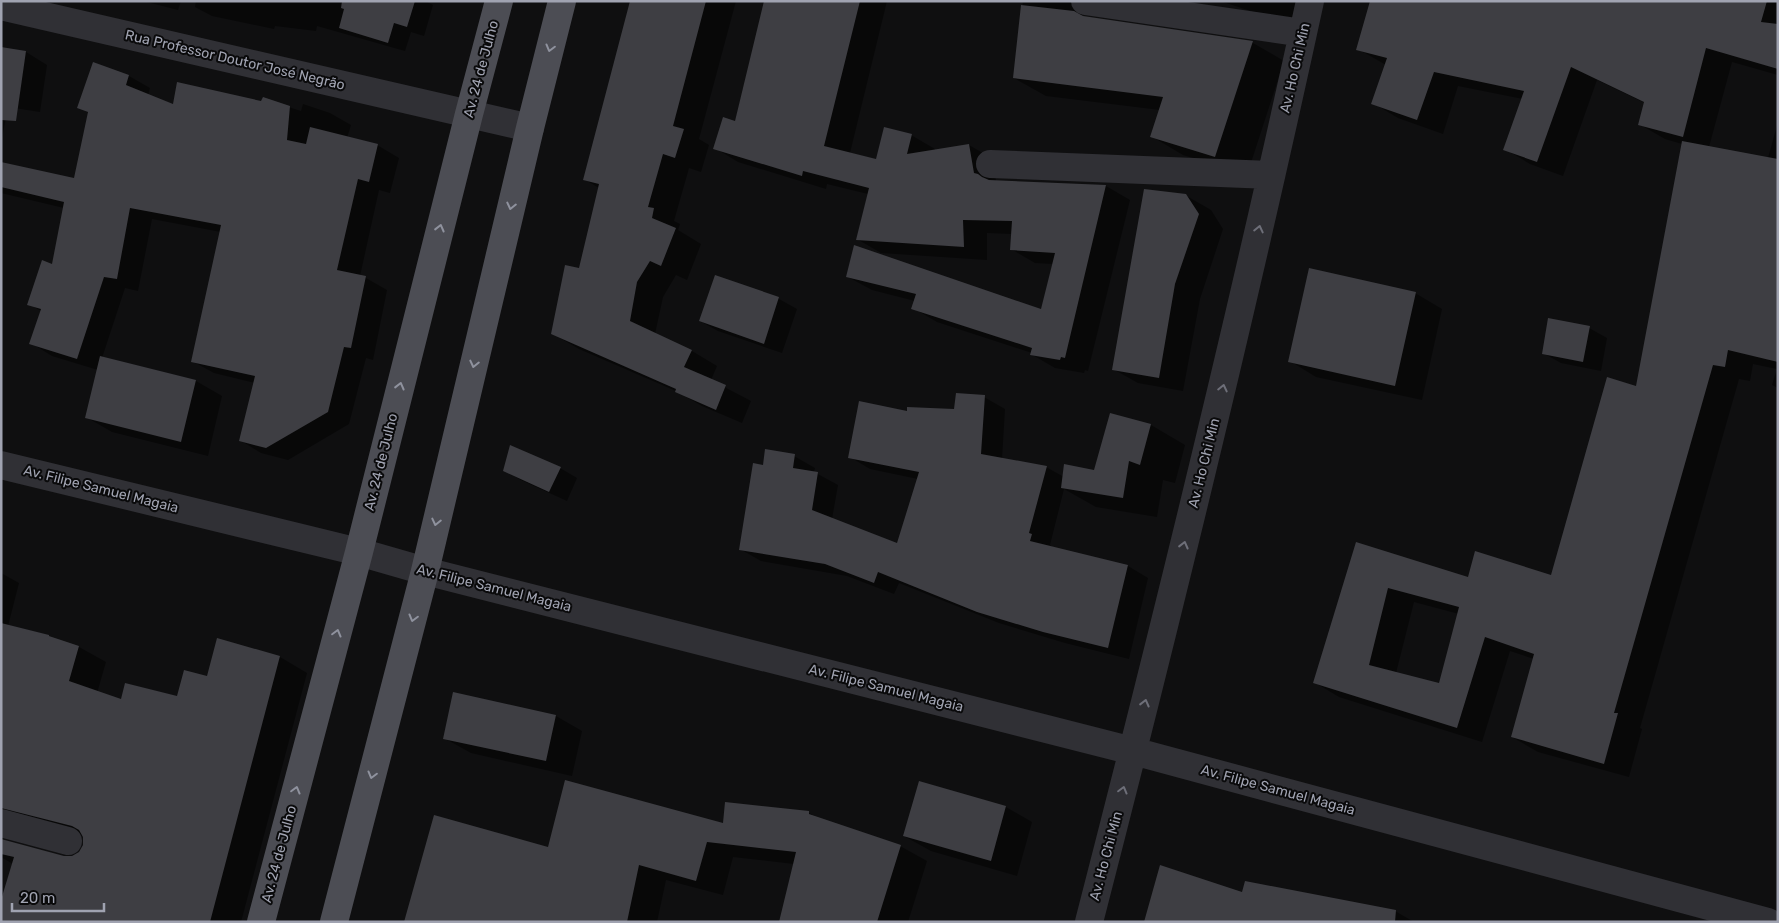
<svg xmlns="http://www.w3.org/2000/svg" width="1779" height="923" viewBox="0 0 1779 923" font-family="Rubik,sans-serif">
	<rect width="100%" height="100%" fill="#0f0f10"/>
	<!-- shadow -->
	<path fill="#0007" fill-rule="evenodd" d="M 143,1 L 181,1 L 178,10 Z
		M 196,1 L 425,1 L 433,5 L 424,36 L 411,32 L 405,51 L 317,26 L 316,31 L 275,26 L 274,29 L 212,16 L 195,7 Z
		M 631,1 L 736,1 L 699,139 L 709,145 L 701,172 L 689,168 L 674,221 L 680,224 L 678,230 L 701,244 L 687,280 L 676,275 L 663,297 L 655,334 L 692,351 L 717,366 L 711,380 L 751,401 L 742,423 L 702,406 L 676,391 L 579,349 L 553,334 L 580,270 L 599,188 L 584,179 Z
		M 765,1 L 887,1 L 850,153 L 877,160 L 911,135 L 935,149 L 935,151 L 969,145 L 993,159 L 996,181 L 1106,186 L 1130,200 L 1088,371 L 1085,370 L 1084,373 L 1055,368 L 1031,354 L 1032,353 L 937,322 L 913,308 L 915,301 L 872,290 L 848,277 L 1042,311 L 1053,264 L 1035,263 L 1011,249 L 1012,234 L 987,233 L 987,260 L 881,253 L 857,239 L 868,194 L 827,184 L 826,189 L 738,162 L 715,148 L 735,122 Z
		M 1023,1 L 1085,1 L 1081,17 L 1083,18 L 1253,43 L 1284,61 L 1247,175 L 1183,155 L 1151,136 L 1160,110 L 1046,96 L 1014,78 Z
		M 1220,1 L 1309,1 L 1296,26 Z
		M 1504,1 L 1778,1 L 1778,75 L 1732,62 L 1709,147 L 1768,158 L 1778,122 L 1778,388 L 1772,385 L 1777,369 L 1753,364 L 1750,381 L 1739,379 L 1640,728 L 1642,729 L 1629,777 L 1538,752 L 1512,737 L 1534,659 L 1510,651 L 1482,742 L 1339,697 L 1314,682 L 1357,544 L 1468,579 L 1551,577 L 1637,387 L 1682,144 L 1665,139 L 1639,124 L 1645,103 L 1597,80 L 1563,176 L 1530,164 L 1505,149 L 1523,99 L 1458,86 L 1443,134 L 1398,118 L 1373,103 L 1386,65 L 1358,49 ZM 1414,602 L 1459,614 L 1440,685 L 1396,673 Z
		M 1,49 L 26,52 L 47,65 L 40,112 L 8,107 L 1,143 Z
		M 93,64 L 129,76 L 150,88 L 148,95 L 174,105 L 262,103 L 263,99 L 301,111 L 303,104 L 330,113 L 351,125 L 347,138 L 377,145 L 399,158 L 390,193 L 379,190 L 360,276 L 366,278 L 387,290 L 373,360 L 366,358 L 349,424 L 288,460 L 261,453 L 240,440 L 255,383 L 214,373 L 192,361 L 221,232 L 152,219 L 138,291 L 125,288 L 102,358 L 196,381 L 222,396 L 208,456 L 112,432 L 86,417 L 98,370 L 52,356 L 31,343 L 41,311 L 29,304 L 53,265 L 64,208 L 1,193 L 1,163 L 75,179 L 89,113 L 78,107 Z
		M 1185,195 L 1211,210 L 1223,229 L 1200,299 L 1183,391 L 1138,383 L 1113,369 Z
		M 715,277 L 779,299 L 797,309 L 782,353 L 718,331 L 700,321 Z
		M 1415,293 L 1442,309 L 1422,400 L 1316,377 L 1290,361 Z
		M 1589,328 L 1607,338 L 1601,371 L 1561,363 L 1543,353 Z
		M 984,397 L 1005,409 L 1002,459 L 1046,467 L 1064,477 L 1095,471 L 1111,414 L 1151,425 L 1185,445 L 1175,483 L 1163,480 L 1157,517 L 1096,507 L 1064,489 L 1050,545 L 1052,547 L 1128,566 L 1148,578 L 1129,659 L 1065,643 L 999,623 L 899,583 L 894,594 L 847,576 L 761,561 L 740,549 L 764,467 L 794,456 L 815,468 L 814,472 L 838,485 L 832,519 L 898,545 L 918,479 L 870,469 L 850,457 L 908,412 L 955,411 Z
		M 560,468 L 577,478 L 567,501 L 521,480 L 504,470 Z
		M 1,573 L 19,583 L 8,626 L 49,636 L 79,647 L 106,662 L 97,693 L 121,701 L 178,698 L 208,677 L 217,640 L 280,657 L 307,673 L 241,922 L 1,922 L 13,864 L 1,857 L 1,841 L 64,857 L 72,857 L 80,853 L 84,845 L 84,836 L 33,823 L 1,818 Z
		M 556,716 L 582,731 L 572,776 L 471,753 L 444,738 Z
		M 920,782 L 1006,807 L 1032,822 L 1017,876 L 931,851 L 904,836 Z
		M 809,813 L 820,819 L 900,846 L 927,861 L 908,922 L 780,922 L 794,864 L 733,857 L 723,895 L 666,880 L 657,922 L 406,922 L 548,849 Z
		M 1243,893 L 1395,911 L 1414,922 L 1145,922 Z"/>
	<!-- building -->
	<path fill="#3e3e43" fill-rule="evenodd" d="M 342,1 L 415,1 L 407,27 L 394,23 L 388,43 L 339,28 L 344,9 L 341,8 Z
		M 630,1 L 706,1 L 673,126 L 684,129 L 675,158 L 663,154 L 648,207 L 654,208 L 652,218 L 676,228 L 661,266 L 650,261 L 637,282 L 630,321 L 692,350 L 684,367 L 726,385 L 716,410 L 675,392 L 676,389 L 551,334 L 565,265 L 579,268 L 599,184 L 583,180 Z
		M 764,1 L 860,1 L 824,146 L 876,159 L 884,127 L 912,134 L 907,154 L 969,144 L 974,173 L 978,174 L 982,177 L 989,180 L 1106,185 L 1065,358 L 1061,357 L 1060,360 L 1030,355 L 1032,348 L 911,309 L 916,294 L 846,277 L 854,245 L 1041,309 L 1055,253 L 1010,250 L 1012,221 L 963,220 L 964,247 L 856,240 L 869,188 L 803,171 L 802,176 L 713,149 L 723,117 L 735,121 Z
		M 1370,1 L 1767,1 L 1761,22 L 1778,24 L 1778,69 L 1706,48 L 1683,137 L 1638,125 L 1644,102 L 1571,67 L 1537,162 L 1503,150 L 1524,91 L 1434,72 L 1417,120 L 1371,104 L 1387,58 L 1356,50 Z
		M 1021,5 L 1074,11 L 1083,16 L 1253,41 L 1215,157 L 1150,137 L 1163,97 L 1013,78 Z
		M 1,47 L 26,51 L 16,121 L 1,120 Z
		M 93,62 L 129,75 L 126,85 L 173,104 L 177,82 L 261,101 L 263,97 L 290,106 L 287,140 L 306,144 L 310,127 L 378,144 L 369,182 L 358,179 L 337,270 L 366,276 L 351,348 L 344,347 L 328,412 L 266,448 L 239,441 L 255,376 L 191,362 L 221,225 L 130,208 L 117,279 L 104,277 L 77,359 L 29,344 L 41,309 L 27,305 L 42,260 L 52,264 L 64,202 L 1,187 L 1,162 L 74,178 L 88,112 L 77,108 Z
		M 1682,141 L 1778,159 L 1778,362 L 1728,350 L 1725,367 L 1713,365 L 1614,713 L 1618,713 L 1604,764 L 1511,737 L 1534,654 L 1485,637 L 1457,728 L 1313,683 L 1356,542 L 1468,577 L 1475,551 L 1551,575 L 1607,377 L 1636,386 ZM 1388,588 L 1459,607 L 1439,683 L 1369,665 Z
		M 1144,189 L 1186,194 L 1199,214 L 1175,284 L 1159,378 L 1112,370 Z
		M 1309,268 L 1416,292 L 1395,386 L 1288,362 Z
		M 715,275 L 779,297 L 764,344 L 699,321 Z
		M 1548,318 L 1590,326 L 1583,362 L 1542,354 Z
		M 100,356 L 196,380 L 181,442 L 85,418 Z
		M 956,393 L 985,395 L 981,454 L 1047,466 L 1029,533 L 1032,534 L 1030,541 L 1128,565 L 1108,648 L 1043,632 L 977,612 L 878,572 L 874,583 L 825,564 L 739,550 L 753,463 L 763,465 L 765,449 L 795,454 L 793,468 L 818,472 L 812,510 L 897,543 L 919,472 L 848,458 L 859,401 L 907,411 L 907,407 L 954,409 Z
		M 1110,413 L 1151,424 L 1140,465 L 1129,461 L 1123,498 L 1061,488 L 1064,464 L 1094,470 Z
		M 510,445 L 561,467 L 549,492 L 503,471 Z
		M 1,623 L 49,635 L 49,636 L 79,646 L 69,681 L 121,699 L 125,683 L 177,696 L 184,670 L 207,676 L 217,638 L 280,656 L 210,922 L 1,922 L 1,900 L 14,857 L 1,854 L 1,839 L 64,856 L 72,856 L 79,852 L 83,845 L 83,837 L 79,830 L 72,826 L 1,808 Z
		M 453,692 L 556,715 L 546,761 L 443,739 Z
		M 565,780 L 723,823 L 725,802 L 809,811 L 809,814 L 901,845 L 877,922 L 779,922 L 796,852 L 707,842 L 696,881 L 639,865 L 627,922 L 404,922 L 434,815 L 548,847 Z
		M 919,781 L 1006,806 L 991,861 L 903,836 Z
		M 1160,865 L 1242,892 L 1245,881 L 1396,910 L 1395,922 L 1144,922 Z"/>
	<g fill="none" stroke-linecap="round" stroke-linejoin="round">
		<!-- minor -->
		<path stroke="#303035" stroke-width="28" d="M 1085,1 L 1303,33
			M 1,6 L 530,128
			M 990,164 L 1271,175
			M 1,465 L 359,552 L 425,571 L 1133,751 L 1768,922
			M 1,823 L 68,841
			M 1089,922 C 1168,616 1243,310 1310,1"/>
		<!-- major -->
		<path stroke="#4c4d54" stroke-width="28" d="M 261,922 L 359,552 L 469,114 L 499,1
			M 334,922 L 425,571 L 530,128 L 562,1"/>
	</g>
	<!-- one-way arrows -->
	<defs><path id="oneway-chevron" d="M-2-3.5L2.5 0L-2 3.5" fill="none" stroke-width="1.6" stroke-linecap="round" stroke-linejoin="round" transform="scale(1.25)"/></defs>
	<g stroke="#8f929e">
		<use href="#oneway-chevron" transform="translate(550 48) rotate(105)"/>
		<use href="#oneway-chevron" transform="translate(511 206) rotate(103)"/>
		<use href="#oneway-chevron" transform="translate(440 228) rotate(-76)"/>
		<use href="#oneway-chevron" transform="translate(474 364) rotate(103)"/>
		<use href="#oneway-chevron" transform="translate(400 386) rotate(-76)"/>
		<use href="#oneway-chevron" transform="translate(436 522) rotate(103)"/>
		<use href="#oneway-chevron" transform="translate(413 618) rotate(105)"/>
		<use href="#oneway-chevron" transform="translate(337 633) rotate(-75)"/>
		<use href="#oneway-chevron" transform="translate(372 775) rotate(105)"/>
		<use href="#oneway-chevron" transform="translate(296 790) rotate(-75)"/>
	</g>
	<g stroke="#6e6f79">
		<use href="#oneway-chevron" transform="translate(1259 229) rotate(-77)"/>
		<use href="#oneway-chevron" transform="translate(1223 388) rotate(-77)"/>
		<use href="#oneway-chevron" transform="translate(1184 545) rotate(-76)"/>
		<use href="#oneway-chevron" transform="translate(1145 703) rotate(-76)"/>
		<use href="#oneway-chevron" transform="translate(1123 790) rotate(-75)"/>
	</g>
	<g text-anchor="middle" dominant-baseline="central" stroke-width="4" stroke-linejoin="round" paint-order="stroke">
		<!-- street labels -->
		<g font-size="14" fill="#a0a3b1" stroke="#0a0a0b">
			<text transform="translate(235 60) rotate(13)">Rua Professor Doutor José Negrão</text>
			<text transform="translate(1295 68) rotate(-77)">Av. Ho Chi Min</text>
			<text transform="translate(481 69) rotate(-75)">Av. 24 de Julho</text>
			<text transform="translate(381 462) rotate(-76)">Av. 24 de Julho</text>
			<text transform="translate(1204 463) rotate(-76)">Av. Ho Chi Min</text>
			<text transform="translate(101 489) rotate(14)">Av. Filipe Samuel Magaia</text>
			<text transform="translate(494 588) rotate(14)">Av. Filipe Samuel Magaia</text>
			<text transform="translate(886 688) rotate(14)">Av. Filipe Samuel Magaia</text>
			<text transform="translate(1278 790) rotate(15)">Av. Filipe Samuel Magaia</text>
			<text transform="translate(279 854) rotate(-75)">Av. 24 de Julho</text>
			<text transform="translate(1106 856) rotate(-75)">Av. Ho Chi Min</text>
		</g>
	</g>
	<!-- border -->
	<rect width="1779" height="923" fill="none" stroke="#a0a3b1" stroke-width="5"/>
	<!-- scale -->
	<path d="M12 903v8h92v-8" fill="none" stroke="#a0a3b1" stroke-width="2.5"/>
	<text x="20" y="903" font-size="15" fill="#a0a3b1" stroke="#0a0a0b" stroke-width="4" paint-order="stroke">20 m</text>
</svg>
